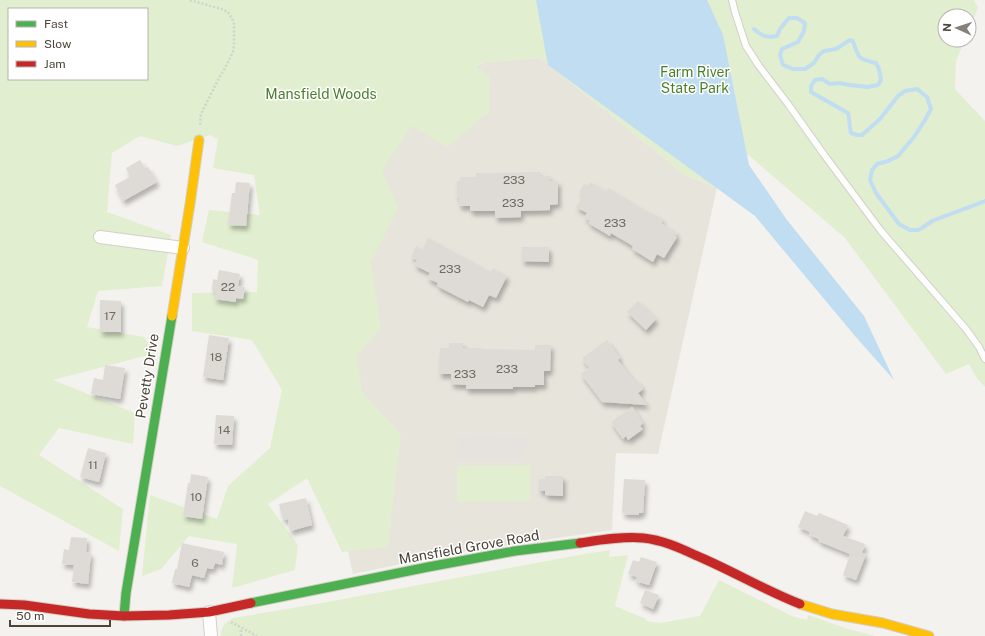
<svg xmlns="http://www.w3.org/2000/svg" width="985" height="636" viewBox="0 0 985 636" font-family="'Public Sans',sans-serif">
	<defs>
		<filter id="shadow"><feDropShadow dx="2.5" dy="4.5" stdDeviation="2" flood-color="#0004"/></filter>
	</defs>
	<rect width="100%" height="100%" fill="#f4f2ee"/>
	<!-- residential -->
	<path fill="#e7e4dc" d="M 540,58 L 685,175 L 717,188 L 658,454 L 616,453 L 612,530 L 449,554 L 353,574 L 340,514 L 322,88 L 457,71 L 487,62 Z"/>
	<!-- green -->
	<path fill="#e1eecf" fill-rule="evenodd" d="M 0,0 L 974,0 L 978,8 L 969,30 L 969,16 L 945,16 L 945,40 L 965,40 L 956,61 L 955,89 L 985,121 L 985,387 L 976,377 L 969,364 L 946,374 L 845,238 L 747,154 L 717,188 L 685,175 L 540,58 L 487,62 L 476,65 L 490,78 L 489,112 L 447,147 L 412,126 L 382,170 L 398,208 L 371,262 L 381,328 L 357,355 L 362,392 L 401,434 L 388,547 L 342,552 L 307,478 L 268,504 L 298,545 L 295,570 L 232,588 L 237,544 L 189,536 L 161,569 L 142,576 L 150,495 L 217,519 L 228,486 L 270,448 L 282,390 L 252,340 L 192,331 L 192,293 L 257,292 L 258,260 L 202,242 L 209,210 L 260,215 L 254,175 L 213,168 L 218,139 L 210,135 L 177,146 L 140,136 L 112,153 L 107,212 L 171,235 L 162,286 L 98,291 L 87,327 L 144,337 L 156,353 L 53,380 L 135,413 L 133,444 L 59,428 L 39,455 L 123,509 L 119,551 L 0,486 ZM 9,9 L 147,9 L 147,79 L 9,79 Z
		M 530,465 L 530,501 L 457,502 L 457,466 Z
		M 610,550 L 609,557 L 628,555 L 615,606 L 646,619 L 646,621 L 660,623 L 700,616 L 719,580 L 794,617 L 807,620 L 808,615 L 848,629 L 875,636 L 221,636 C 220,628 226,622 233,618 L 311,605 L 585,554 Z"/>
	<!-- parking -->
	<path fill="#e6e3df" d="M 475,434 L 528,435 L 528,444 L 522,454 L 522,461 L 456,460 L 458,436 Z"/>
	<!-- water -->
	<path fill="#c0ddf1" d="M 536,0 L 707,0 L 723,35 L 749,165 L 787,220 L 864,316 L 894,380 L 855,336 L 755,216 L 548,65 Z"/>
	<g fill="none" stroke-linecap="round" stroke-linejoin="round">
		<!-- stream -->
		<path stroke="#c0ddf1" stroke-width="4" d="M 754,29 C 762,36 766,38 777,36 L 780,29 L 789,18 L 797,18 L 805,23 L 804,31 L 798,42 L 782,49 L 780,55 L 783,65 L 793,69 L 805,69 L 814,63 L 819,55 L 824,51 L 836,49 L 850,40 L 853,41 C 859,58 857,59 876,63 L 879,69 L 881,80 L 878,85 L 867,87 L 850,85 L 839,83 L 830,84 L 822,79 L 815,80 L 811,86 L 811,92 L 848,113 C 850,120 849,126 851,133 L 857,135 L 862,135 L 880,119 L 898,96 L 905,91 L 917,89 L 927,97 L 931,109 L 925,120 L 914,137 L 898,156 L 888,161 L 877,164 L 872,170 L 870,180 L 876,193 L 899,224 L 910,230 L 918,230 L 922,228 L 932,221 L 985,201"/>
	</g>
	<!-- building -->
	<path fill="#dedbd6" filter="url(#shadow)" d="M 140,160 L 145,168 L 148,167 L 157,182 L 123,201 L 115,185 L 130,177 L 126,168 Z
		M 540,172 L 540,176 L 550,176 L 550,181 L 558,181 L 558,204 L 550,205 L 550,210 L 521,211 L 521,217 L 495,218 L 495,211 L 470,211 L 470,206 L 459,206 L 459,198 L 457,198 L 457,181 L 460,181 L 460,177 L 476,177 L 476,173 Z
		M 236,182 L 250,183 L 246,226 L 228,225 L 232,193 L 235,193 Z
		M 590,182 L 606,191 L 608,188 L 651,214 L 652,213 L 663,220 L 661,223 L 677,233 L 675,236 L 677,237 L 664,258 L 657,254 L 653,262 L 632,249 L 633,246 L 611,233 L 610,236 L 588,223 L 590,221 L 584,218 L 587,213 L 576,207 L 583,195 L 579,192 L 584,184 L 588,186 Z
		M 428,238 L 491,272 L 493,268 L 507,276 L 496,298 L 489,295 L 483,307 L 469,300 L 468,302 L 437,286 L 438,283 L 427,278 L 430,273 L 414,265 L 417,260 L 411,257 L 416,246 L 422,250 Z
		M 522,247 L 549,247 L 549,262 L 522,261 Z
		M 219,270 L 240,274 L 238,286 L 245,287 L 243,299 L 236,298 L 236,302 L 214,299 L 216,291 L 212,291 L 213,279 L 217,280 Z
		M 100,300 L 121,301 L 121,332 L 100,332 Z
		M 638,301 L 656,319 L 646,330 L 627,312 Z
		M 209,335 L 229,338 L 223,380 L 203,377 Z
		M 607,340 L 620,358 L 618,360 L 634,381 L 637,380 L 643,389 L 638,393 L 647,405 L 602,402 L 581,374 L 589,368 L 582,358 Z
		M 449,343 L 463,343 L 463,348 L 481,348 L 481,349 L 535,350 L 535,345 L 551,345 L 550,371 L 544,371 L 544,385 L 535,385 L 535,387 L 513,387 L 513,389 L 466,389 L 466,385 L 451,384 L 451,374 L 439,374 L 440,348 L 449,348 Z
		M 105,365 L 125,368 L 120,399 L 91,394 L 94,378 L 103,380 Z
		M 632,407 L 643,423 L 640,426 L 643,429 L 628,440 L 626,436 L 623,439 L 611,422 Z
		M 216,415 L 234,416 L 232,445 L 214,444 Z
		M 88,448 L 106,453 L 99,482 L 80,477 Z
		M 191,474 L 208,477 L 202,519 L 183,516 L 188,483 L 190,483 Z
		M 545,476 L 563,476 L 563,496 L 545,495 L 545,491 L 539,491 L 539,479 L 545,479 Z
		M 624,479 L 645,480 L 643,513 L 639,513 L 639,515 L 623,514 L 623,512 L 622,512 Z
		M 306,498 L 312,525 L 290,531 L 288,519 L 283,520 L 279,504 Z
		M 805,511 L 817,516 L 819,513 L 848,525 L 843,536 L 865,544 L 862,553 L 866,554 L 856,580 L 843,575 L 850,554 L 818,541 L 819,539 L 809,535 L 810,532 L 798,527 Z
		M 71,537 L 87,538 L 86,552 L 91,553 L 88,584 L 72,582 L 74,565 L 62,564 L 64,549 L 69,550 Z
		M 182,543 L 224,552 L 222,565 L 215,563 L 213,569 L 207,568 L 204,578 L 192,575 L 189,587 L 172,583 L 175,569 L 177,569 Z
		M 641,557 L 657,562 L 649,585 L 635,581 L 637,577 L 628,574 L 633,560 L 639,562 Z
		M 645,590 L 659,595 L 653,609 L 640,603 Z"/>
	<g fill="none" stroke-linecap="round" stroke-linejoin="round">
		<!-- lane casing -->
		<g stroke="#d2d0cb" stroke-width="8">
			<path id="lane" d="M 732,0 L 735,12 L 746,46 L 759,66 L 788,104 L 825,156 L 881,231 L 966,329 L 979,347 L 985,359"/>
		</g>
		<!-- street casing -->
		<g stroke="#d2d0cb" stroke-width="14">
			<path id="street" d="M 100,237 L 183,248
				M 209,612 L 211,636"/>
		</g>
		<!-- fast casing -->
		<g stroke="#d3cfc5" stroke-width="11">
			<path id="fast" d="M 251,603 L 428,567 L 515,551 L 580,543
				M 124,616 L 126,593 L 172,316"/>
		</g>
		<!-- slow casing -->
		<g stroke="#d3cfc5" stroke-width="11">
			<path id="slow" d="M 172,316 L 190,204 L 199,140
				M 800,604 L 832,614 L 883,623 L 929,636"/>
		</g>
		<!-- jam casing -->
		<g stroke="#d3cfc5" stroke-width="11">
			<path id="jam" d="M 580,543 C 600,540 623,536 643,538 C 662,540 678,547 695,555 C 731,570 764,590 800,604
				M 0,604 L 24,605 L 89,614 L 124,616 L 169,615 L 209,612 L 251,603"/>
		</g>
		<!-- path -->
		<path stroke="#d3d2cc" stroke-width="2.5" stroke-dasharray="2 2" stroke-linecap="butt" d="M 190,0 L 221,9 L 228,12 L 234,22 L 234,44 L 233,52 L 225,68 L 219,78 L 201,114 L 200,126
			M 231,622 L 257,636
			M 241,636 L 241,628"/>
		<!-- lane -->
		<use href="#lane" stroke="#fdfdfc" stroke-width="6"/>
		<!-- street -->
		<use href="#street" stroke="#fdfdfc" stroke-width="12"/>
		<!-- fast -->
		<use href="#fast" stroke="#4caf50" stroke-width="9"/>
		<!-- slow -->
		<use href="#slow" stroke="#ffc107" stroke-width="9"/>
		<!-- jam -->
		<use href="#jam" stroke="#c62828" stroke-width="9"/>
	</g>
	<g text-anchor="middle" dominant-baseline="central" stroke-width="3" stroke-linejoin="round" paint-order="stroke">
		<!-- number labels -->
		<g font-size="12" fill="#706a61">
			<text x="514" y="180">233</text>
			<text x="513" y="203">233</text>
			<text x="615" y="223">233</text>
			<text x="450" y="269">233</text>
			<text x="228" y="287">22</text>
			<text x="110" y="316">17</text>
			<text x="216" y="357">18</text>
			<text x="507" y="369">233</text>
			<text x="465" y="374">233</text>
			<text x="224" y="430">14</text>
			<text x="93" y="465">11</text>
			<text x="196" y="497">10</text>
			<text x="195" y="563">6</text>
		</g>
		<!-- park labels -->
		<g font-size="14" fill="#4a7f2a" stroke="#fff">
			<text x="695" y="72">Farm River<tspan x="695" dy="16">State Park</tspan></text>
			<text x="321" y="94">Mansfield Woods</text>
		</g>
		<!-- street labels -->
		<g font-size="14" fill="#4b4439" stroke="#fff">
			<text transform="translate(147 376) rotate(-81)">Pevetty Drive</text>
			<text transform="translate(469 547) rotate(-10)">Mansfield Grove Road</text>
		</g>
	</g>
	<!-- legend -->
	<rect x="8" y="8" width="140" height="72" fill="#ffffff" stroke="#b7b4b0"/>
	<rect x="16" y="21" width="20" height="6" fill="#4caf50" stroke="#b7b4b0"/>
	<text x="44" y="28" font-size="12" fill="#4b4439">Fast</text>
	<rect x="16" y="41" width="20" height="6" fill="#ffc107" stroke="#b7b4b0"/>
	<text x="44" y="48" font-size="12" fill="#4b4439">Slow</text>
	<rect x="16" y="61" width="20" height="6" fill="#c62828" stroke="#b7b4b0"/>
	<text x="44" y="68" font-size="12" fill="#4b4439">Jam</text>
	<!-- north arrow -->
	<g transform="translate(957 28) rotate(273)"><circle r="19" fill="#ffffff" stroke="#b7b4b0"/>
	<path d="M0-3L7 15L0 10L-7 15Z" fill="#868178"/>
	<text y="-6" font-size="11" font-weight="bold" text-anchor="middle" fill="#4b4439">N</text>
	</g>
	<!-- scale -->
	<path d="M10 620v6h100v-6" fill="none" stroke="#4b4439" stroke-width="2"/>
	<text x="16" y="620" font-size="12" fill="#4b4439" stroke="#ffffff" stroke-width="3" paint-order="stroke">50 m</text>
</svg>
